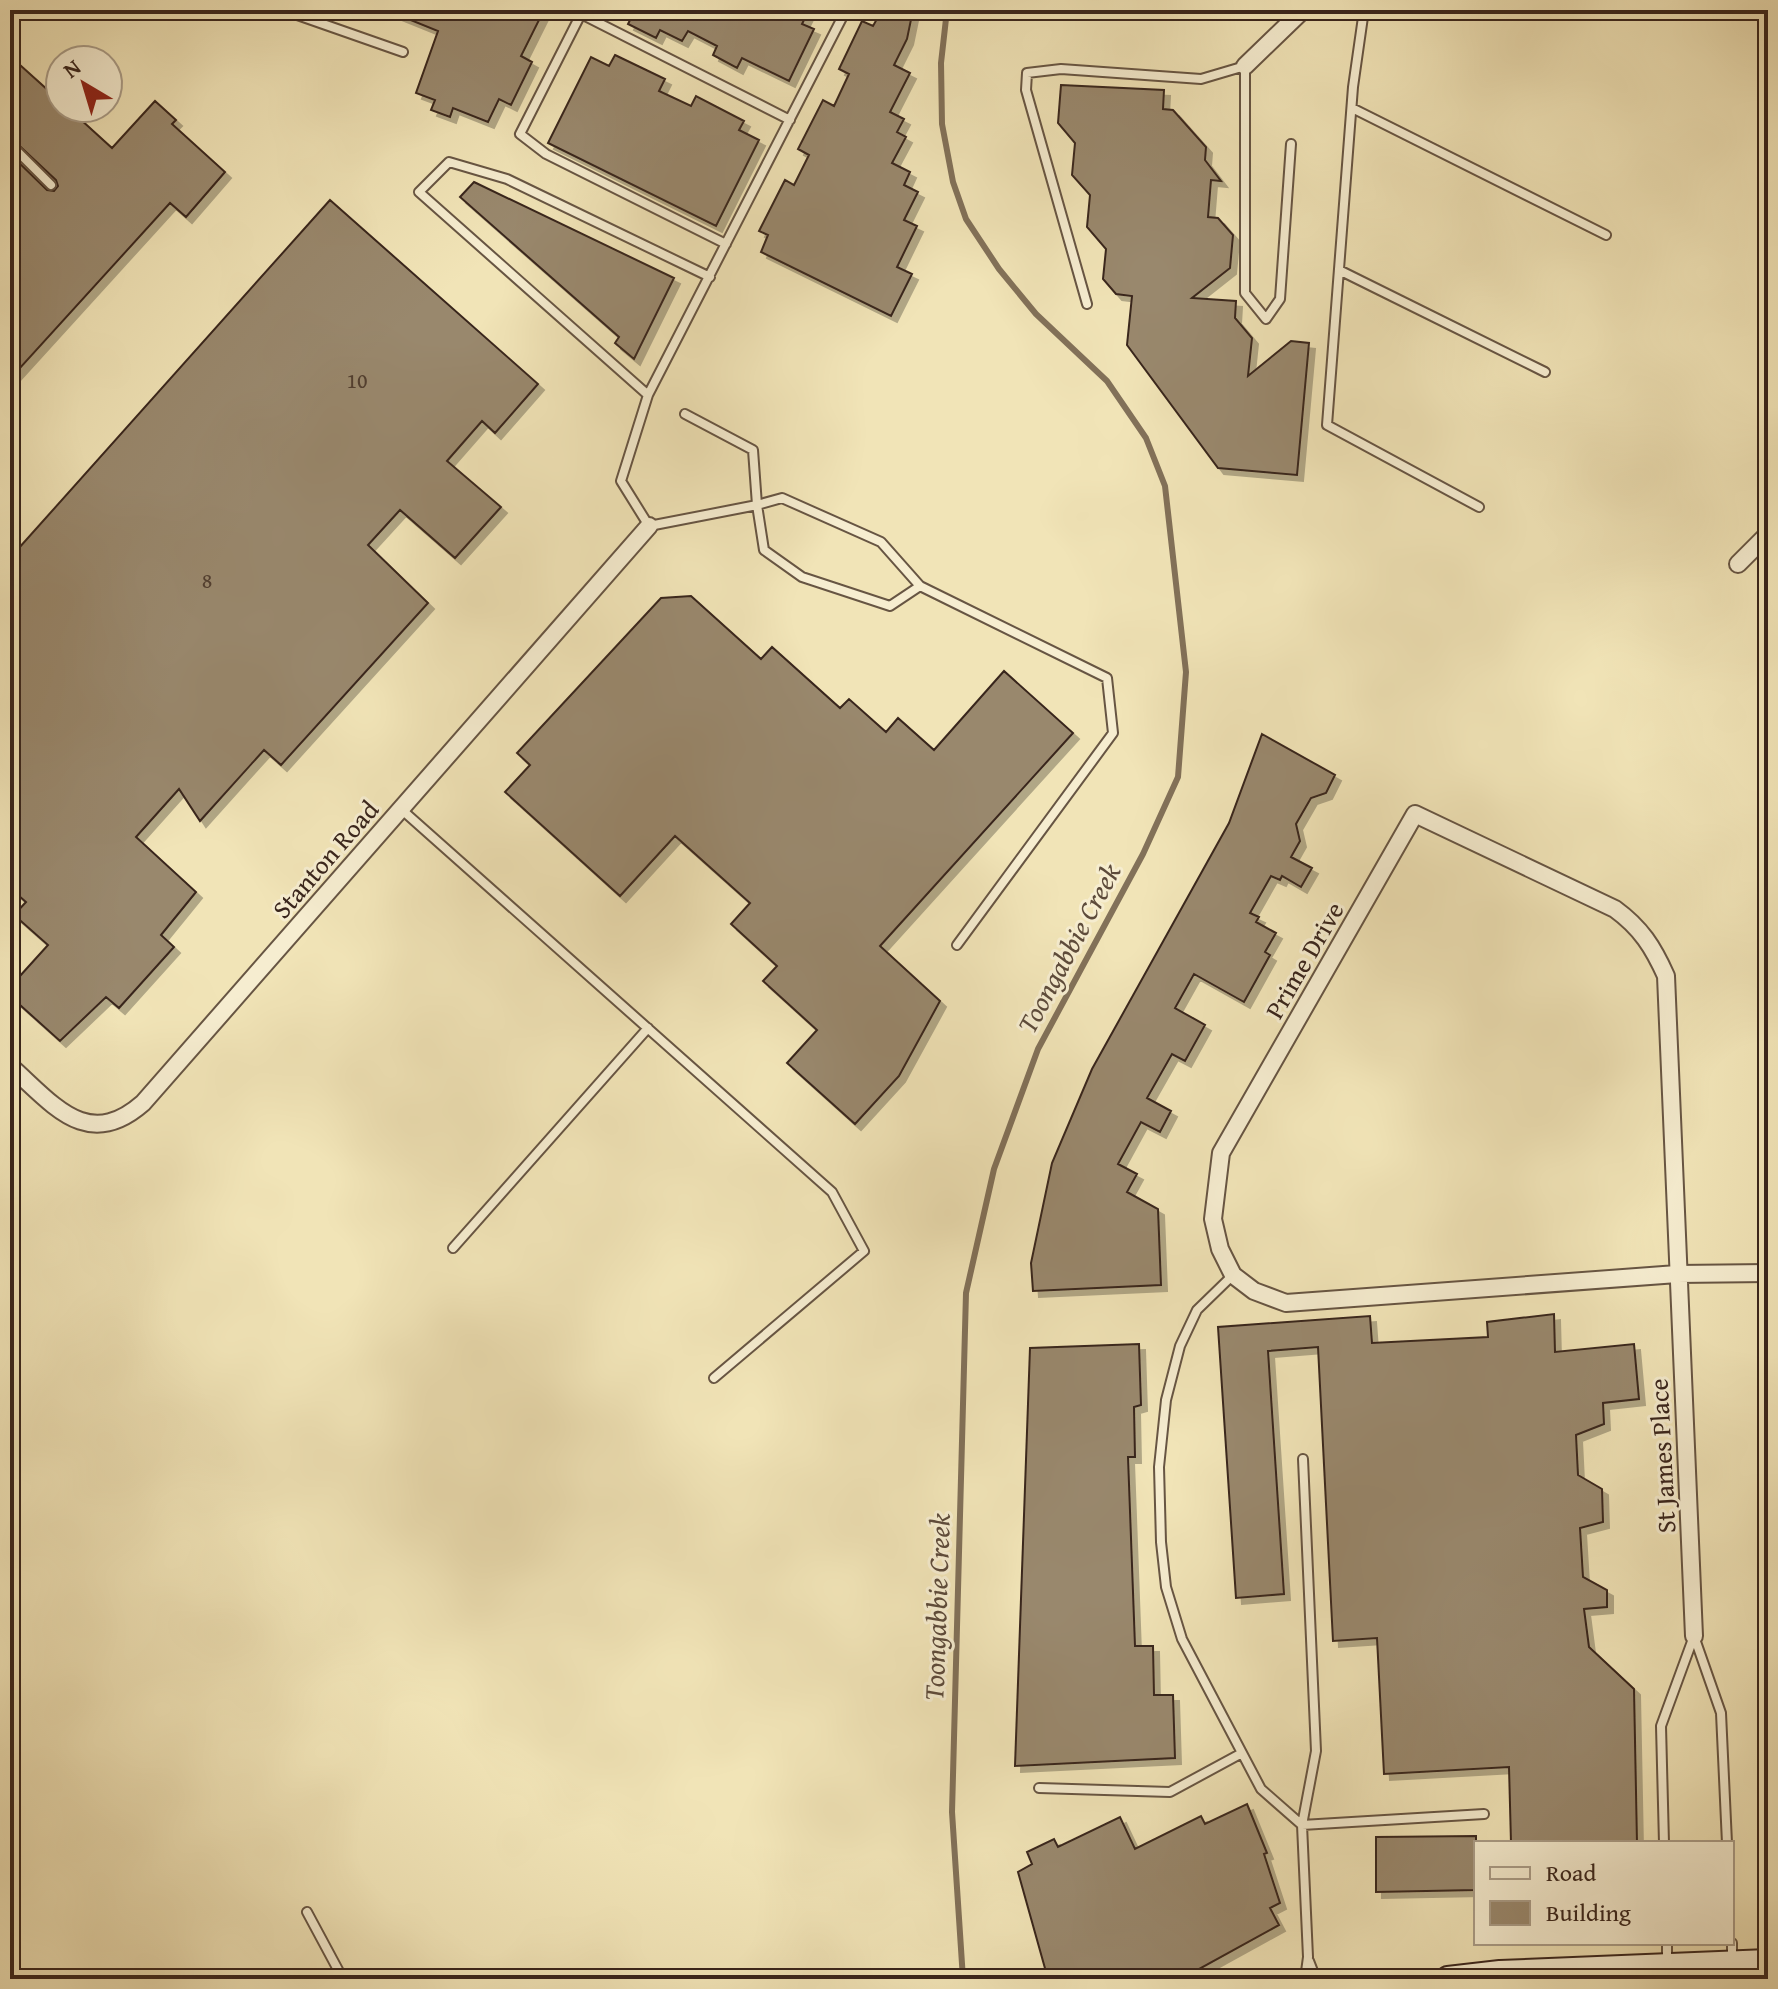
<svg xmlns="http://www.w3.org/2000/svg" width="1778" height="1989" viewBox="0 0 1778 1989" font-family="'Gentium Book Plus',serif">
	<defs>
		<filter id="shadow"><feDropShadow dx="6" dy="6" stdDeviation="0" flood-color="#0004"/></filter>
	</defs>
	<rect width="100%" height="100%" fill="#f1e4b7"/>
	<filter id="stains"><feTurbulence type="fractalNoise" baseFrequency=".0025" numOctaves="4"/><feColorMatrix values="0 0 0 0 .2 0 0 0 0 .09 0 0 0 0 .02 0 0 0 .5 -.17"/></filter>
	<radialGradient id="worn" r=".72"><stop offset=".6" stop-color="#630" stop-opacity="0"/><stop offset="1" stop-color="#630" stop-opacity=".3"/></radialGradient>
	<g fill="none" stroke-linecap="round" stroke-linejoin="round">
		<!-- stream -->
		<path stroke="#827159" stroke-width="6" d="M 947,10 L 941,63 L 942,124 L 953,182 L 966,219 L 999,269 L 1036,314 L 1107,381 L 1146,438 L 1165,486 L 1186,672 L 1178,777 L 1143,854 L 1038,1049 L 994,1169 L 966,1293 L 952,1812 L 963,1979"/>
	</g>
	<!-- building -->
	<path fill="#99886d" stroke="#39251c" stroke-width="2" filter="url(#shadow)" d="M 386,10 L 544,10 L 521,56 L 532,62 L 511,105 L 499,99 L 488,122 L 453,108 L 450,117 L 431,110 L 435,100 L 416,93 L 438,31 Z
		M 635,10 L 809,10 L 802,24 L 814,29 L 789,81 L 742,58 L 737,68 L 713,55 L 717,46 L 688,31 L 682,41 L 660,30 L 656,38 L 628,24 Z
		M 882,10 L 913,10 L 907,39 L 894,65 L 910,73 L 890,112 L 904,119 L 897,132 L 906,137 L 892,163 L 910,172 L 904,185 L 918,192 L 904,220 L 917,226 L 897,267 L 912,274 L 891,316 L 761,252 L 768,235 L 759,231 L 785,180 L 794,185 L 809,155 L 798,149 L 823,100 L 834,106 L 849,74 L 839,69 L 862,21 L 873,26 Z
		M 615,55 L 665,79 L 659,91 L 691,106 L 696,96 L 744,121 L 739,130 L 759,140 L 716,226 L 548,143 L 591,57 L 609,66 Z
		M 10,56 L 60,101 L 60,108 L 68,108 L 112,148 L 155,101 L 176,120 L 172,124 L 225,172 L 186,217 L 170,203 L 10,379 L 10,154 L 47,190 L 54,191 L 58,186 L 56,180 L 10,137 Z
		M 1061,85 L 1164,90 L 1163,109 L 1173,110 L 1206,147 L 1205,160 L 1221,181 L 1211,180 L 1208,217 L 1218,218 L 1233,235 L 1230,268 L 1192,298 L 1236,301 L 1235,318 L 1252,338 L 1248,376 L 1291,341 L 1309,343 L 1297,475 L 1218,468 L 1127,345 L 1132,296 L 1116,294 L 1103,279 L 1106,249 L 1087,227 L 1090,195 L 1072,175 L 1075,143 L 1058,123 Z
		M 474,182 L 674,278 L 634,359 L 615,343 L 619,337 L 460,197 Z
		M 330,200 L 538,384 L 495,433 L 482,421 L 447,461 L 501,507 L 455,558 L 400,510 L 368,545 L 428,603 L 281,765 L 264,750 L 200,821 L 179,789 L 136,837 L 196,892 L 161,935 L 174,947 L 119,1008 L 106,997 L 60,1041 L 10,996 L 10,987 L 48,945 L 14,915 L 26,902 L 10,888 L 10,558 Z
		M 691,596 L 761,659 L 772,647 L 840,708 L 849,699 L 886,732 L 898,718 L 934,750 L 1004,671 L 1073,733 L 880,946 L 940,1001 L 899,1076 L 855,1124 L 787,1063 L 817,1030 L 763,981 L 777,966 L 731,924 L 750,903 L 675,836 L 620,896 L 505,792 L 530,765 L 517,753 L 661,598 Z
		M 1262,734 L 1335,775 L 1326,793 L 1311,798 L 1296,824 L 1300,841 L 1291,857 L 1312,868 L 1301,887 L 1282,876 L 1280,880 L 1271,876 L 1250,913 L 1259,917 L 1256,922 L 1276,933 L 1265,952 L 1270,955 L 1244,1002 L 1194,974 L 1175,1008 L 1205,1025 L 1185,1061 L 1172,1054 L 1147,1098 L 1171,1111 L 1160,1132 L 1141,1122 L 1118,1164 L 1137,1174 L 1127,1192 L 1158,1209 L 1161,1285 L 1033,1291 L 1031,1263 L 1052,1163 L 1092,1069 L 1229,823 Z
		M 1554,1314 L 1555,1352 L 1634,1344 L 1639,1399 L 1603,1403 L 1604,1424 L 1576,1435 L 1578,1475 L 1602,1489 L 1603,1522 L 1580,1528 L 1583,1577 L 1607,1590 L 1607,1607 L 1584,1609 L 1589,1647 L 1634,1689 L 1637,1843 L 1511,1843 L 1509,1767 L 1384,1774 L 1377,1638 L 1333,1641 L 1318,1347 L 1268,1351 L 1284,1594 L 1236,1598 L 1218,1327 L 1370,1316 L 1372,1343 L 1488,1337 L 1487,1322 Z
		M 1139,1344 L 1141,1405 L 1134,1407 L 1135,1457 L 1128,1457 L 1135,1646 L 1153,1646 L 1154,1695 L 1173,1695 L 1175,1758 L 1015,1766 L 1030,1348 Z
		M 1247,1804 L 1267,1853 L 1264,1854 L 1280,1903 L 1270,1908 L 1279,1925 L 1181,1979 L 1048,1979 L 1018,1872 L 1032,1864 L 1027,1852 L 1054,1839 L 1058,1847 L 1120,1817 L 1135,1849 L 1201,1816 L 1205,1824 Z
		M 1476,1836 L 1476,1890 L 1376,1892 L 1376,1837 Z"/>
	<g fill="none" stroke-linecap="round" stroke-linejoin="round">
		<!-- lane casing -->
		<g stroke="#675543" stroke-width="12">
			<path id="lane" d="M 283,10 L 403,52
				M 583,10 L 520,134 L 546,154 L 726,244
				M 1364,10 L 1353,87 L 1327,425 L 1479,507
				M 581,14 L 790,120
				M 1352,108 L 1606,235
				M 10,144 L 51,185
				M 1339,270 L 1545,372
				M 1087,304 L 1026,90 L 1027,73 L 1061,69 L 1201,79 L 1245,66 L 1245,293 L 1266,319 L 1280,299 L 1291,144
				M 648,395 L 419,192 L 449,162 L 507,179 L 710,277
				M 685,414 L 753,450 L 757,505 L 649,526 L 621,481 L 648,395 L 846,10
				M 782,498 L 881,542 L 920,586 L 890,606 L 802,577 L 764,550 L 757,505 Z
				M 920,586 L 1107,678 L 1113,733 L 957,945
				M 401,809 L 832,1192 L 864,1251 L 714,1378
				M 453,1248 L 648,1028
				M 1233,1275 L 1197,1310 L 1180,1346 L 1166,1400 L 1159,1467 L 1161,1542 L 1166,1587 L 1182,1639 L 1261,1789 L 1302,1825 L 1484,1814
				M 1303,1459 L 1316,1751 L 1302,1825 L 1308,1957 L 1305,1979
				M 1694,1636 L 1721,1713 L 1727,1843
				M 1039,1788 L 1170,1792 L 1242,1753
				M 1664,1843 L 1661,1726 L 1694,1636
				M 307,1912 L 343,1979
				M 1667,1943 L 1667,1962
				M 1732,1943 L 1732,1962
				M 1309,1961 L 1316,1979"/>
		</g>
		<!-- street casing -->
		<g stroke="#675543" stroke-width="20">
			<path id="street" d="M 1245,66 L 1303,10
				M 1738,564 L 1768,534
				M 10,1066 C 53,1104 87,1152 143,1103 L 649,526
				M 1694,1636 L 1666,976 C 1653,947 1641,928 1615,909 L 1415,814 L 1221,1153 L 1213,1219 L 1220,1249 L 1233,1275 L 1254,1291 L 1286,1303 L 1677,1274 L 1768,1273"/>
		</g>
		<!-- secondary casing -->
		<g stroke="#39251c" stroke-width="28">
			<path id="secondary" d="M 1448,1979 L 1500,1973 L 1768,1962"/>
		</g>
		<!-- lane -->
		<use href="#lane" stroke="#f6edd0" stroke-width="8"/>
		<!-- street -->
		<use href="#street" stroke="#f6edd0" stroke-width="16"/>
		<!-- secondary -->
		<use href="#secondary" stroke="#f6edd0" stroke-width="24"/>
	</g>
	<g text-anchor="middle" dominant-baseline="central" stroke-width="6" stroke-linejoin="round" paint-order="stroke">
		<!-- number labels -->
		<g font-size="22" fill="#513e30">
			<text x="357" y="380">10</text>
			<text x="207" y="580">8</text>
		</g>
		<!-- street labels -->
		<g font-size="26" fill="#39251c" stroke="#f6edd0">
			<text transform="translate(325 859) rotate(-49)">Stanton Road</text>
			<text transform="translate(1304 960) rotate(-60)">Prime Drive</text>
			<text transform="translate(1662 1456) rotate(-93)">St James Place</text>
		</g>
		<!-- water labels -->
		<g font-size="28" font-style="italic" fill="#5d4b3b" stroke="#f6edd0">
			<text transform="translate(1068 948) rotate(-62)">Toongabbie Creek</text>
			<text transform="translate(936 1607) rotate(-88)">Toongabbie Creek</text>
		</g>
	</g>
	<!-- margin -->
	<rect width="1778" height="1989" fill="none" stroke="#f1e4b7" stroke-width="40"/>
	<rect x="12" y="12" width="1754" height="1965" fill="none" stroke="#39251c" stroke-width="4"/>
	<rect x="20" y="20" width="1738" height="1949" fill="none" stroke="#39251c" stroke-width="2"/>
	<!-- legend -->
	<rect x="1474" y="1841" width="260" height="104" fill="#f6edd0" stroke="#aa9d88" stroke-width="2"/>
	<rect x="1490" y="1867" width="40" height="12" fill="#f6edd0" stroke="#aa9d88" stroke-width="2"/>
	<text x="1546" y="1881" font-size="24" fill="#39251c">Road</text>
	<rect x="1490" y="1901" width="40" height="24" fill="#99886d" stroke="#aa9d88" stroke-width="2"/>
	<text x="1546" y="1921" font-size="24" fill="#39251c">Building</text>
	<!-- north arrow -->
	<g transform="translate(84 84) rotate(322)"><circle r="38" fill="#f6edd0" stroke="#aa9d88" stroke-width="2"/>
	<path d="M0-6L14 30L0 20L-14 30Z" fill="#8f2418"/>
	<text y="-12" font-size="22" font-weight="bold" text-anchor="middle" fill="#39251c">N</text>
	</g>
	<rect width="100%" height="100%" filter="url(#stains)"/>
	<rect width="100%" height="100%" fill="url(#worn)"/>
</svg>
